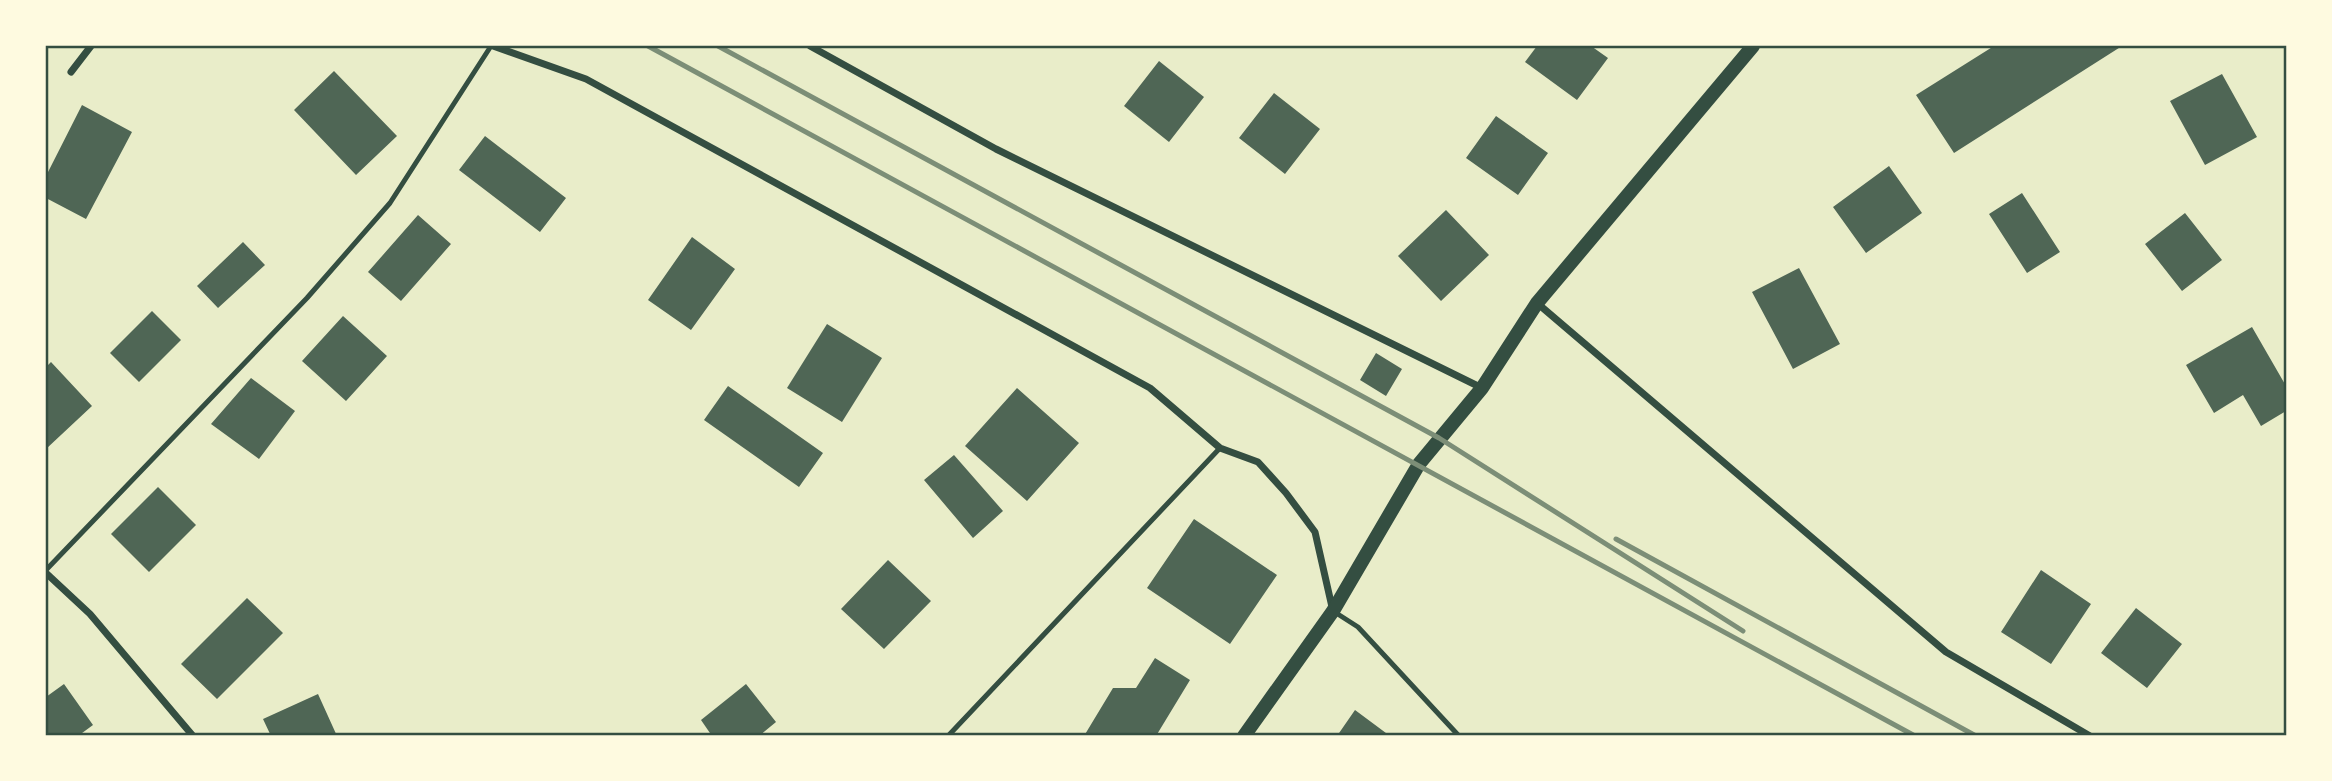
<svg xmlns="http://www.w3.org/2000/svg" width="2332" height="781" viewBox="0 0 2332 781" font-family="Roboto,sans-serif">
	<rect width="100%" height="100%" fill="#e9edc9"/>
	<!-- building -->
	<path fill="#4f6655" d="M 1537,46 L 1591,46 L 1608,58 L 1577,100 L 1525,62 Z
		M 1994,46 L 2122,46 L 1954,153 L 1916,95 Z
		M 1159,61 L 1204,97 L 1169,142 L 1124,106 Z
		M 334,71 L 397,136 L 356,175 L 294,110 Z
		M 2222,74 L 2257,137 L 2205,165 L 2170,101 Z
		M 1274,93 L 1320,129 L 1285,174 L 1239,138 Z
		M 82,105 L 132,132 L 86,219 L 46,198 L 46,176 Z
		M 1496,116 L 1548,153 L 1518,195 L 1466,158 Z
		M 485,136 L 566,198 L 540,232 L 459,170 Z
		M 1889,166 L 1922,213 L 1866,253 L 1833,207 Z
		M 2022,193 L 2060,252 L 2027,273 L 1989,214 Z
		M 1446,210 L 1489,255 L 1441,301 L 1398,256 Z
		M 2185,213 L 2222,260 L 2182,291 L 2145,244 Z
		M 418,215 L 451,244 L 401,301 L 368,272 Z
		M 692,237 L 735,269 L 691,330 L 648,300 Z
		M 243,242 L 265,265 L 218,308 L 197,286 Z
		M 1799,268 L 1840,344 L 1793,369 L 1752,292 Z
		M 152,311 L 181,340 L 139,382 L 110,353 Z
		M 343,316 L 387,356 L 346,401 L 302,361 Z
		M 827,324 L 882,358 L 842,422 L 787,388 Z
		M 2252,327 L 2286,386 L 2286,411 L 2261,426 L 2243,395 L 2214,413 L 2186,365 Z
		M 1376,353 L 1402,369 L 1386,396 L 1360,380 Z
		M 51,362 L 92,406 L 46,449 L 46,367 Z
		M 251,378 L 295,411 L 259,459 L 211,424 Z
		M 728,386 L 823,453 L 799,487 L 704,420 Z
		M 1017,388 L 1079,443 L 1027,501 L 965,446 Z
		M 954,455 L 1003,511 L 973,538 L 924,480 Z
		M 158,487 L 196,525 L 149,572 L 111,534 Z
		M 1194,519 L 1277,575 L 1230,644 L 1147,588 Z
		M 888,560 L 931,601 L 884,649 L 841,609 Z
		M 2041,570 L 2091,604 L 2051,664 L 2001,632 Z
		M 247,598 L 283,633 L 217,699 L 181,664 Z
		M 2136,608 L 2182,644 L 2147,688 L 2101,653 Z
		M 1155,658 L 1190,680 L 1156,736 L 1084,736 L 1113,688 L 1136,688 Z
		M 64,684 L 93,725 L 78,736 L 46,736 L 46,697 Z
		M 746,684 L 776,722 L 759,736 L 712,736 L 701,720 Z
		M 318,694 L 337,736 L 271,736 L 263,719 Z
		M 1355,710 L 1390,736 L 1337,736 Z"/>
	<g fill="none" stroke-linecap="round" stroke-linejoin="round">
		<!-- service -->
		<path stroke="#344e41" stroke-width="5" d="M 46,570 L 307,298 L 390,203 L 491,46
			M 1333,611 L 1358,627 L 1459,736
			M 948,736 L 1220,448"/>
		<!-- minor -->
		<path stroke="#344e41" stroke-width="7" d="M 493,46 L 586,79 L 1150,388 L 1220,448 L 1258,462 L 1286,493 L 1315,532 L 1332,607
			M 810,46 L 996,149 L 1482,388
			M 71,72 L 91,46
			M 1537,303 L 1946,652 L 2090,736
			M 46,573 L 90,614 L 193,736"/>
		<!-- secondary -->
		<path stroke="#344e41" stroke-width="14" d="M 1244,736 L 1333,611 L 1419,464 L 1482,388 L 1537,303 L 1753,46"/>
		<!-- rail -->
		<path stroke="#7c8e77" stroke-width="5" d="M 648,46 L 1915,736
			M 718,46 L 1439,438 L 1743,631
			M 1616,539 L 1976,736"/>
	</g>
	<!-- border -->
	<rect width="2332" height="781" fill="none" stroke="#fefae0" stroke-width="94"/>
	<rect x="47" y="47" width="2238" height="687" fill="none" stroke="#344e41" stroke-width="2.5"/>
</svg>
